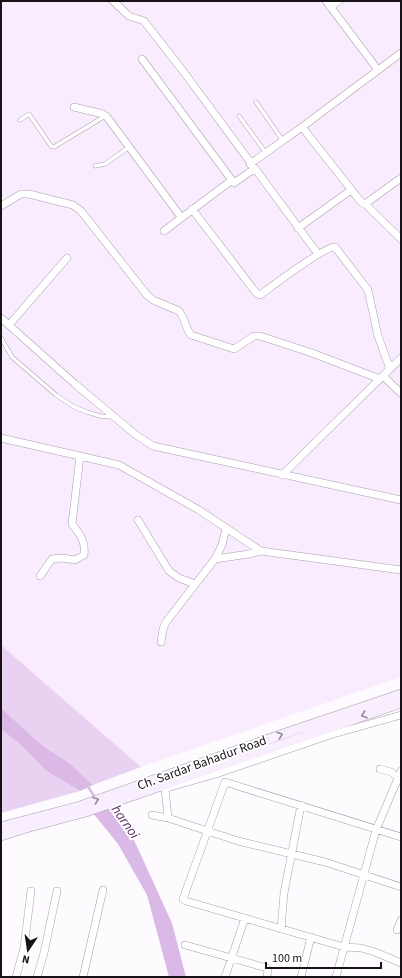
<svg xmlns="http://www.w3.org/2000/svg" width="402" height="978" viewBox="0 0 402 978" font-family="'Source Sans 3',sans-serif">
	<rect width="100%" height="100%" fill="#fdfbfe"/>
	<!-- built -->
	<path fill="#faecff" d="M 1,1 L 401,1 L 401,677 L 141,767 L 1,645 Z"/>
	<!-- green -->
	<path fill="#e9d1f1" d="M 1,645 L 141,767 L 93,785 L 68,762 L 43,746 L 1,708 Z
		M 1,729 L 21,745 L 46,771 L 80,791 L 1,813 Z"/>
	<!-- water -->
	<path fill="#dbb9e7" d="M 1,708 L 43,746 L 68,762 L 93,785 L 80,791 L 46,771 L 21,745 L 1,729 Z
		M 118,805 L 172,923 L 186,977 L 169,977 L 147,895 L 118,844 L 93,813 Z"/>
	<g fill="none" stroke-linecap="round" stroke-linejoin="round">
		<!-- stream -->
		<path stroke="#dbb9e7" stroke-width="2.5" d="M 87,785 L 96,799"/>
		<!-- service casing -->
		<g stroke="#a99ead" stroke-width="4.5">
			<path id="service" d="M 256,102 L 283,141
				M 239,116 L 266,153
				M 20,120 L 29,114 L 51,146 L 54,147 L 105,116
				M 95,166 L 105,164 L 129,147
				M 1,338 L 12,357 L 56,395 L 74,407 L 87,412 L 100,416 L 113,417"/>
		</g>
		<!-- minor casing -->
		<g stroke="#a99ead" stroke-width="8">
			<path id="minor" d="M 113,1 L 129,16 L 144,21 L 183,71 L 318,254
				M 326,1 L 378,70
				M 330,7 L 339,1
				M 142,59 L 234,183 L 254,169
				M 74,107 L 103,114 L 107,117 L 181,217
				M 302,127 L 361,202 L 365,204 L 401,178
				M 250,164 L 302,127 L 401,53
				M 365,204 L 401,239
				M 1,206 L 21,194 L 29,194 L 73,205 L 81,211 L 147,295 L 153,300 L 179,311 C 185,318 185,328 191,335 L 234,349 L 254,336 L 260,336 L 312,353 L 380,379
				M 192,209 L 257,294 L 260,295 C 271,287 325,246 335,247 L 368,290 L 378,336 L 390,369
				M 298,228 L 351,190
				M 164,231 L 232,180
				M 1,318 L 75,384 L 136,435 L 153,446 L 401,500
				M 9,325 L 67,258
				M 383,376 L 401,393
				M 1,438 L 119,465 L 199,510 L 261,551 L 401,570
				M 282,475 L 401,358
				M 138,520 L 169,571 L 179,578 L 195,584
				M 215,559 L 249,554 L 261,551
				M 40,576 L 52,559 L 62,558 L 75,560 L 84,555 C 86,542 80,534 72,524 L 80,456
				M 161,642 L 163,629 L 166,622 L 215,559 L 222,545 L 226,528
				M 380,769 L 391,772 L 401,780
				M 167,788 L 216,774 L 330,735 L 401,715
				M 165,789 L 168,818
				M 152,815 L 168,818 L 238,841 L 325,862 L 401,887
				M 401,837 L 225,782 L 183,899 L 186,901 L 344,947 L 361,948 L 375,952 L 401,963
				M 281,929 L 284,893 L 301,805
				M 397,930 L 401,920
				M 185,945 L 267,968 L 268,970 L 267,977
				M 16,977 L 24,948 L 31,891
				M 37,977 L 44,953 L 57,891
				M 83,977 L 103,890
				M 225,977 L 245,918
				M 301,977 L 311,937
				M 336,977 L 376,830 L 401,771"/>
		</g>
		<!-- secondary casing -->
		<g stroke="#a99ead" stroke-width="10">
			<path id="secondary" d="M 1,827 L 80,806 L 277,736 L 401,694
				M 1,836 L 26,828 L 86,812 L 401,703"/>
		</g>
		<!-- service -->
		<use href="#service" stroke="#fff" stroke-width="3.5"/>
		<!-- minor -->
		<use href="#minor" stroke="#fff" stroke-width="7"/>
		<!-- secondary -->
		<use href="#secondary" stroke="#f9eefd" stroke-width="9"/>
	</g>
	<!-- one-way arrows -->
	<defs><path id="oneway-chevron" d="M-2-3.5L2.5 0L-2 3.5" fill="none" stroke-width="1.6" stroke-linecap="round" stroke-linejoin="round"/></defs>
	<g stroke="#938b96">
		<use href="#oneway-chevron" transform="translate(364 715) rotate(161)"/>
		<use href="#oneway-chevron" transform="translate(280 735) rotate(-19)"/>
		<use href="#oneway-chevron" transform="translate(96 800) rotate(-20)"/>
	</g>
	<g text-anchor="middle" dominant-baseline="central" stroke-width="4" stroke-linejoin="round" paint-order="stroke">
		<!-- street labels -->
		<g font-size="13" fill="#161218" stroke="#fff">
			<text transform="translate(202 763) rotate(-20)">Ch. Sardar Bahadur Road</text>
		</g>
		<!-- water labels -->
		<g font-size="14" font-style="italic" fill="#5e336c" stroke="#fff">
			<text transform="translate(125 822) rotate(55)">harnoi</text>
		</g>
	</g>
	<!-- border -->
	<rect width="402" height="978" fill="none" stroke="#161218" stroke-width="4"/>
	<!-- north arrow -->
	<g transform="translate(28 950) rotate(193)" stroke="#ffffff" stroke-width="3" paint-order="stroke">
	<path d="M0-3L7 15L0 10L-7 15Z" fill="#161218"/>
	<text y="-6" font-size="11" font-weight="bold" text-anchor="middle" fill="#161218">N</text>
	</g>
	<!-- scale -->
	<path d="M266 962v6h115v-6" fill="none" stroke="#161218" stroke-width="2"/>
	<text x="272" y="962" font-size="12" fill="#161218" stroke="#ffffff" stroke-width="3" paint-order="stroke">100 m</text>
</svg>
